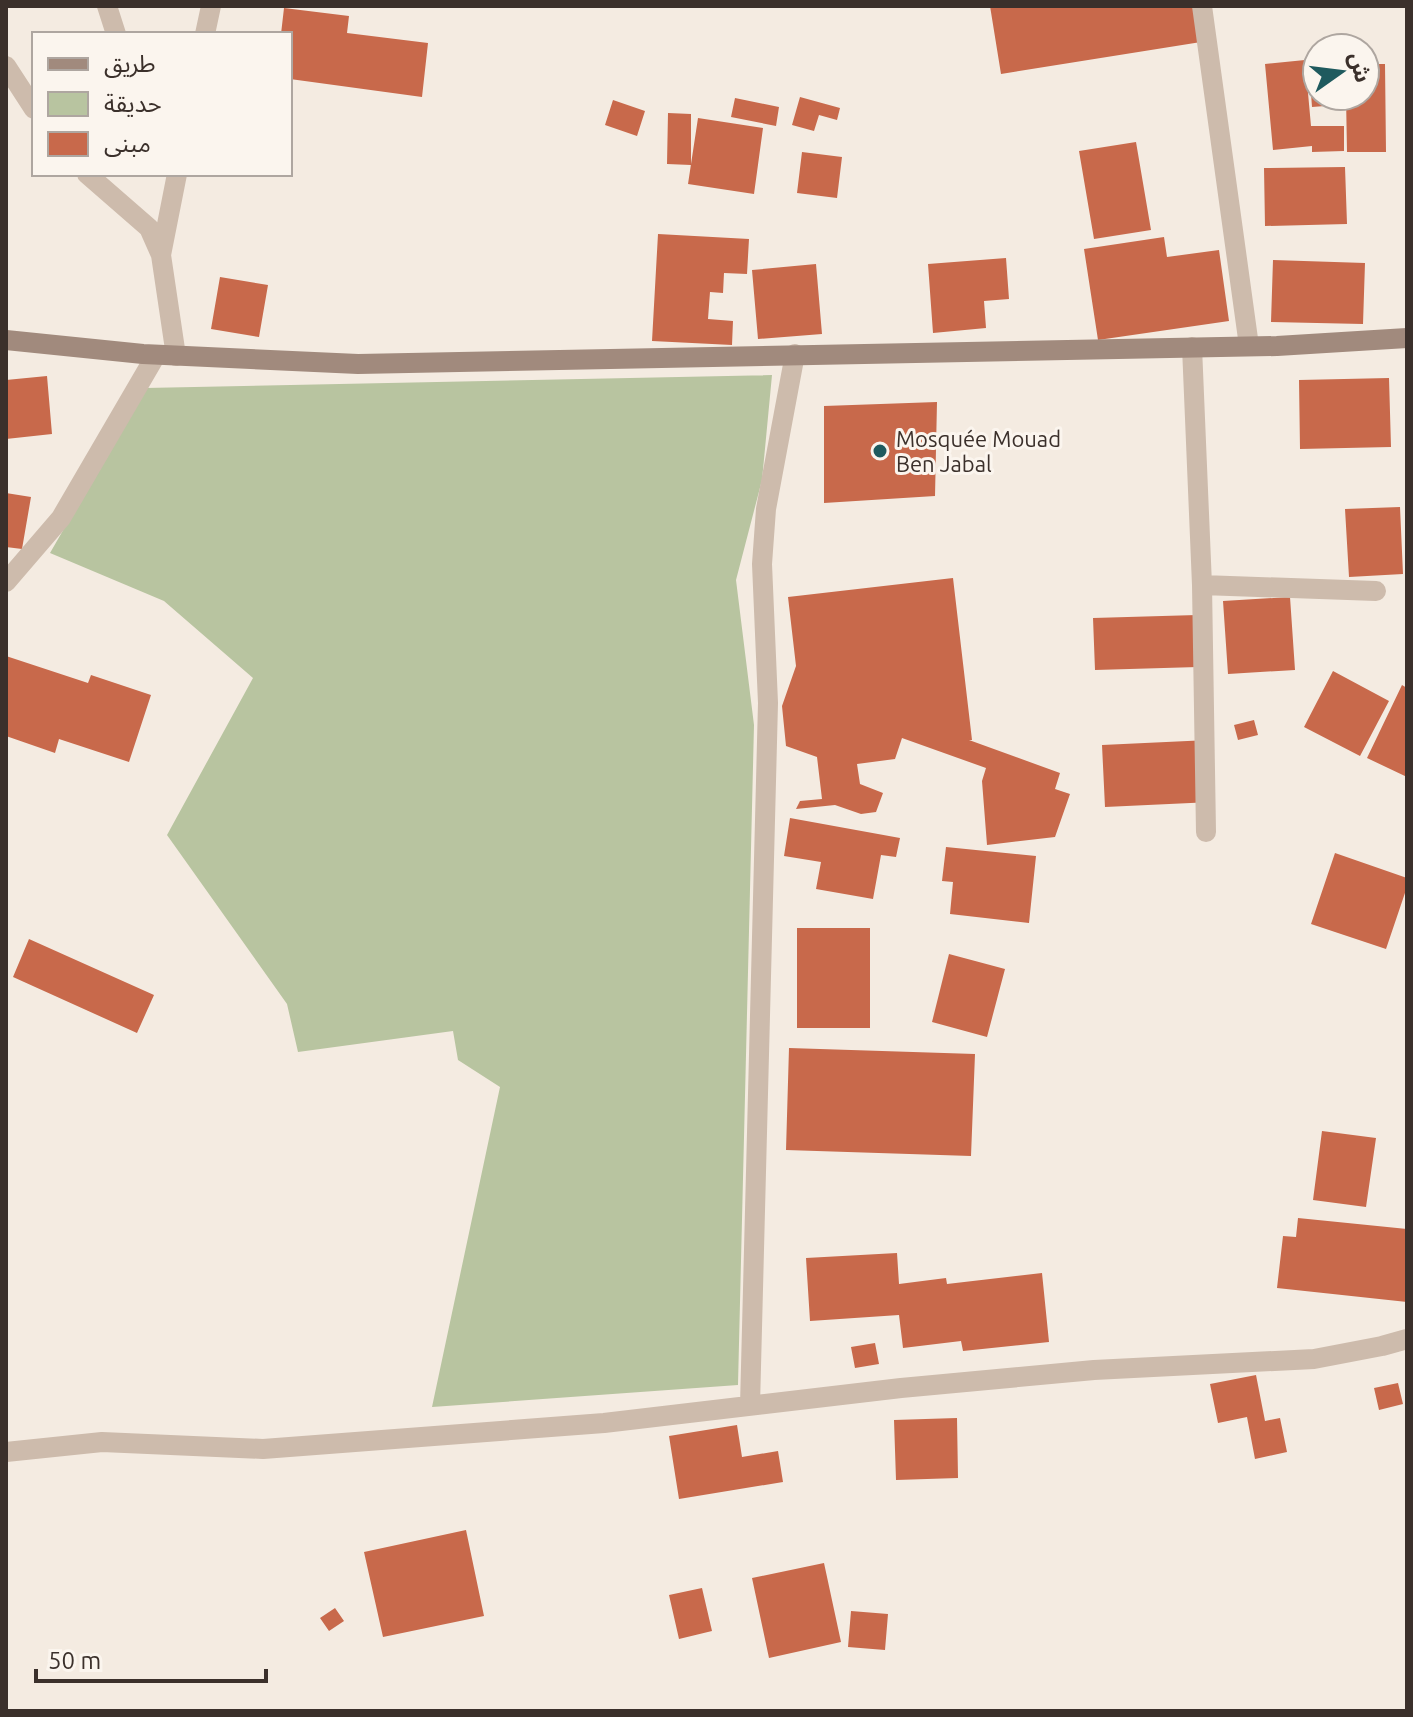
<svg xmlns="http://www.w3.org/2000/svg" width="1413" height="1717" viewBox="0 0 1413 1717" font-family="Ubuntu,'Noto Sans Arabic',sans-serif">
	<rect width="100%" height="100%" fill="#f4ebe1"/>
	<!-- green -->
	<path fill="#b8c4a0" d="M 772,375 L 762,480 L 736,580 L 754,725 L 738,1385 L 432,1407 L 500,1087 L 458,1060 L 453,1031 L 298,1052 L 287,1004 L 167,835 L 253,678 L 164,601 L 50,553 L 145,388 Z"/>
	<!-- building -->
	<path fill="#c8694b" d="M 990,6 L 1196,6 L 1201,42 L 1001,74 Z
		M 284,8 L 349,16 L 347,33 L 428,43 L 422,97 L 290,79 L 290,34 L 281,34 Z
		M 1305,60 L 1311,126 L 1344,126 L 1344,151 L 1312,152 L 1312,146 L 1273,150 L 1265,64 Z
		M 1365,64 L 1385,64 L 1386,152 L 1347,152 L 1346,96 L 1365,96 Z
		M 1317,65 L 1317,96 L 1337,96 L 1338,105 L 1312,107 L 1309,66 Z
		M 800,97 L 840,108 L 837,120 L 819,115 L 814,131 L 792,125 Z
		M 735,98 L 779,107 L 776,126 L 731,117 Z
		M 613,100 L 645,111 L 637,136 L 605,125 Z
		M 668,113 L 691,114 L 691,165 L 667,164 Z
		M 698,118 L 763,128 L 754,194 L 688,184 Z
		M 1136,142 L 1151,230 L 1094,239 L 1079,151 Z
		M 802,152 L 842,157 L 837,198 L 797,193 Z
		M 1345,167 L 1347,224 L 1265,226 L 1264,168 Z
		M 658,234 L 749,239 L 747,274 L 724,273 L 723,293 L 710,292 L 708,319 L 733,321 L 732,345 L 652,341 Z
		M 1164,237 L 1167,257 L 1219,250 L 1229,321 L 1098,340 L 1084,249 Z
		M 1006,258 L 1009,299 L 984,301 L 986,328 L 933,333 L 928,264 Z
		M 1273,260 L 1365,263 L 1363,324 L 1271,322 Z
		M 816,264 L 822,334 L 758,339 L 752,270 Z
		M 220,277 L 268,285 L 259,337 L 211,329 Z
		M 47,376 L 52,434 L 6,439 L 6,380 Z
		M 1389,378 L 1391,447 L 1300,449 L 1299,380 Z
		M 937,402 L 935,496 L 824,503 L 824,406 Z
		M 6,493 L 31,497 L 22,549 L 6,547 Z
		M 1400,507 L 1403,574 L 1349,577 L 1345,509 Z
		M 953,578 L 972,740 L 969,740 L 1060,773 L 1055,789 L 1070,794 L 1055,837 L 987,845 L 982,781 L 986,768 L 902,738 L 895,759 L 857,764 L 860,784 L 883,793 L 876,812 L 861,814 L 835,805 L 796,809 L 800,801 L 822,799 L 817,757 L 786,746 L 782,706 L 796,666 L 788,597 Z
		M 1290,597 L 1295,670 L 1228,674 L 1223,601 Z
		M 1197,615 L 1198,667 L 1095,670 L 1093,618 Z
		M 6,656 L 88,683 L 91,675 L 151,695 L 129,762 L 59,739 L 55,753 L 6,736 Z
		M 1333,671 L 1389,701 L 1360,756 L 1304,727 Z
		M 1402,685 L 1407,688 L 1407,777 L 1367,758 Z
		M 1254,720 L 1258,735 L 1238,740 L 1234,725 Z
		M 1209,740 L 1212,802 L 1105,807 L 1102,745 Z
		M 790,818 L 900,838 L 896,857 L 881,855 L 873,899 L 816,889 L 821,862 L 784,856 Z
		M 946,847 L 1036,856 L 1029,923 L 950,914 L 953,882 L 942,881 Z
		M 1335,853 L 1407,878 L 1407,887 L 1386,949 L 1311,924 Z
		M 797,928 L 870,928 L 870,1028 L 797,1028 Z
		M 29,939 L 154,995 L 137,1033 L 13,977 Z
		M 949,954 L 1005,969 L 987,1037 L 932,1022 Z
		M 789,1048 L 975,1054 L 971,1156 L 786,1150 Z
		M 1322,1131 L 1376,1138 L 1366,1207 L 1313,1200 Z
		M 1298,1218 L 1407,1229 L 1407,1302 L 1277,1288 L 1283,1236 L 1296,1237 Z
		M 897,1253 L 899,1284 L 946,1278 L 947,1284 L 1042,1273 L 1049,1342 L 963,1351 L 961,1341 L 903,1348 L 899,1315 L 810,1321 L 806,1258 Z
		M 875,1343 L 879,1364 L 855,1368 L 851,1347 Z
		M 1256,1375 L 1265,1421 L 1280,1418 L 1287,1452 L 1255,1459 L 1247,1417 L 1218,1423 L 1210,1384 Z
		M 1398,1383 L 1403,1404 L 1379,1410 L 1374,1388 Z
		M 957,1418 L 958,1478 L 896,1480 L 894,1420 Z
		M 737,1425 L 742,1457 L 778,1451 L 783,1482 L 679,1499 L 669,1436 Z
		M 466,1530 L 484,1616 L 383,1637 L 364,1552 Z
		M 824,1563 L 841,1642 L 769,1658 L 752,1578 Z
		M 702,1588 L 712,1631 L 679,1639 L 669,1595 Z
		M 335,1608 L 344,1621 L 329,1631 L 320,1618 Z
		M 851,1611 L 888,1614 L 885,1650 L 848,1647 Z"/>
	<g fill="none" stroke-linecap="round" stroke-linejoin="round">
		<!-- street -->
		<path stroke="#cdbbac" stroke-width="20" d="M 107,6 L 116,34
			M 1202,6 L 1249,346
			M 205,34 L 211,6
			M 6,66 L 34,109
			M 87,174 L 149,228 L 161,255 L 176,356
			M 161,255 L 177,174
			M 1192,347 L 1202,585 L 1206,832
			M 6,582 L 61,518 L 156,355
			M 1202,585 L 1376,591
			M 750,1406 L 768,703 L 762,564 L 766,509 L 795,354
			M 6,1452 L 102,1442 L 263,1449 L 604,1423 L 901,1388 L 1094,1370 L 1314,1359 L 1382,1346 L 1407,1339"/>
		<!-- secondary -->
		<path stroke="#a18a7d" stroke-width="20" d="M 6,340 L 143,354 L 358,364 L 1277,346 L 1407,338"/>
	</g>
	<!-- markers -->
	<circle fill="#1f5a5e" stroke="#fbf5ee" stroke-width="3" cx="880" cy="451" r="8"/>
	<g text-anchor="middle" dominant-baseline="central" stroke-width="6" stroke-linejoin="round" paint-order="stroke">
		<!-- poi labels -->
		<g font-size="22" fill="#3b302b" stroke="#fbf5ee" text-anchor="start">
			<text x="896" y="438">Mosquée Mouad<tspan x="896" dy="25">Ben Jabal</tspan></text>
		</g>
	</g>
	<!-- border -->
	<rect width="1413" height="1717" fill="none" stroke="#3b302b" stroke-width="16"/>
	<!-- legend -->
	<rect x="32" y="32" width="260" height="144" fill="#fbf5ee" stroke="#aea6a0" stroke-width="2"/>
	<rect x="48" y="58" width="40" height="12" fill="#a18a7d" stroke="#aea6a0" stroke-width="2"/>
	<text x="104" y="72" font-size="24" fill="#3b302b">طريق</text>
	<rect x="48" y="92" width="40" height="24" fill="#b8c4a0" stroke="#aea6a0" stroke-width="2"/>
	<text x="104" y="112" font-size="24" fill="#3b302b">حديقة</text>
	<rect x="48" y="132" width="40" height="24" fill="#c8694b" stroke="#aea6a0" stroke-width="2"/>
	<text x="104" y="152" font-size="24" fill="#3b302b">مبنى</text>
	<!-- north arrow -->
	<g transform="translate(1341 72) rotate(76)"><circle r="38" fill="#fbf5ee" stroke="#aea6a0" stroke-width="2"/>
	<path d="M0-6L14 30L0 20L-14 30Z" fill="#1f5a5e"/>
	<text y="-12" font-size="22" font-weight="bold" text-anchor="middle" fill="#3b302b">ش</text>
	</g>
	<!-- scale -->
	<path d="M36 1669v12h230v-12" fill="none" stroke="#3b302b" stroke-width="4"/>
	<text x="48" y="1669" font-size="24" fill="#3b302b" stroke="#fbf5ee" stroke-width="6" paint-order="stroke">50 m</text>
</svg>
